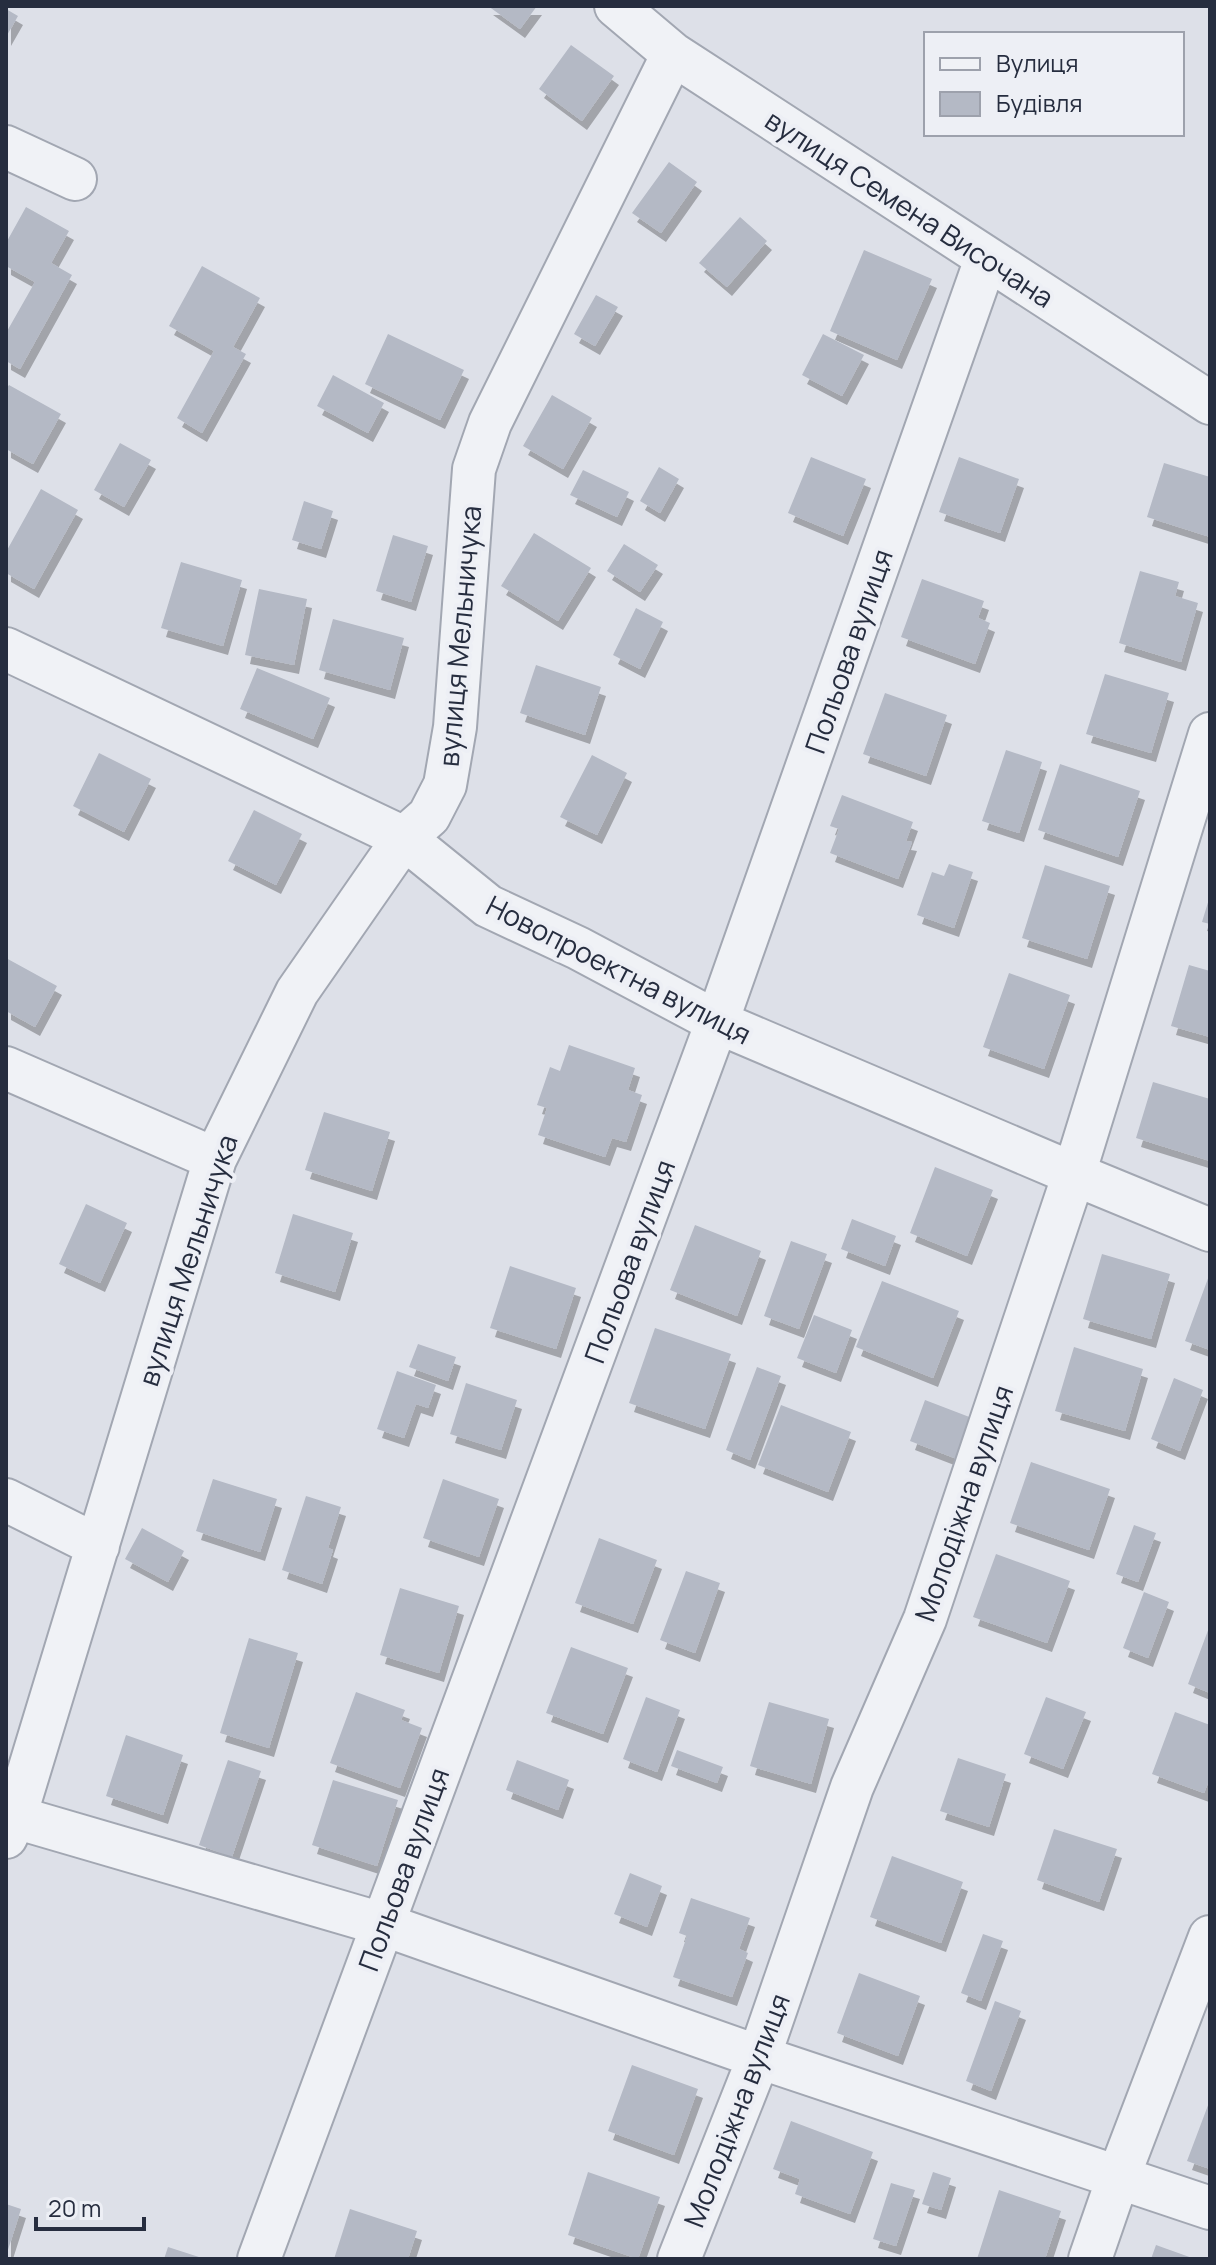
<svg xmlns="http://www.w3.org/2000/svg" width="1216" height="2265" viewBox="0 0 1216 2265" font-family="Manrope,sans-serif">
	<defs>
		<filter id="shadow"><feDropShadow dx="5" dy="9" stdDeviation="0" flood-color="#0004"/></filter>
	</defs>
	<rect width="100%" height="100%" fill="#dde0e8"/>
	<!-- building -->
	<path fill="#b4b9c5" filter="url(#shadow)" d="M 488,6 L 537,6 L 520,29 Z
		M 6,9 L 18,16 L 6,37 Z
		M 571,45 L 614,76 L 582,121 L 539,89 Z
		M 669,162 L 697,182 L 661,233 L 632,213 Z
		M 26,207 L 69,231 L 51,263 L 72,275 L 20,369 L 6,361 L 6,333 L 35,282 L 6,266 L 6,243 Z
		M 740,217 L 767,241 L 727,287 L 699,263 Z
		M 864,250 L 932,279 L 897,360 L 830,331 Z
		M 202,266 L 260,298 L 233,347 L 246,354 L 202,433 L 177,418 L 214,351 L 169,326 Z
		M 596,295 L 618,307 L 595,346 L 574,334 Z
		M 388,334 L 464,370 L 440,420 L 365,384 Z
		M 823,334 L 864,355 L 842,396 L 802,375 Z
		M 333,375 L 384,403 L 368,433 L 317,406 Z
		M 9,385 L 61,414 L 33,464 L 6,449 L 6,389 Z
		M 552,395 L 592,418 L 563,469 L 523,446 Z
		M 120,443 L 151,460 L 124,507 L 94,490 Z
		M 811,457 L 866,479 L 843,536 L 788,513 Z
		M 959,457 L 1019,479 L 1000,533 L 939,512 Z
		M 1164,463 L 1210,477 L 1210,537 L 1147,517 Z
		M 659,467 L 679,479 L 660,513 L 640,501 Z
		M 583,470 L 629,492 L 617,517 L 570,495 Z
		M 41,489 L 78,510 L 34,589 L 6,573 L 6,552 Z
		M 304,501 L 333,511 L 321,549 L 292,540 Z
		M 534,533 L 591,568 L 558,621 L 501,586 Z
		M 393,535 L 428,546 L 411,602 L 376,591 Z
		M 624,544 L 658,565 L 640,592 L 607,571 Z
		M 181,562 L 242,580 L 223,646 L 161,628 Z
		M 1140,571 L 1179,582 L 1175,596 L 1198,603 L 1181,662 L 1119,643 Z
		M 922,579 L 984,601 L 978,618 L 990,623 L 975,664 L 901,637 Z
		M 259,589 L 307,599 L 294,665 L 245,655 Z
		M 636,608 L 663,622 L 640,669 L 613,655 Z
		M 333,619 L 404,638 L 390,690 L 319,670 Z
		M 536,665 L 601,687 L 585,735 L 520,713 Z
		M 257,668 L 330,698 L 313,739 L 240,709 Z
		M 1105,674 L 1169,693 L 1151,753 L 1086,734 Z
		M 885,693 L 947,715 L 926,776 L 863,754 Z
		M 1006,750 L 1042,762 L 1019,833 L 982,821 Z
		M 99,753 L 151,779 L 124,832 L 73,806 Z
		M 592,755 L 627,773 L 597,835 L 560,817 Z
		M 1060,764 L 1140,791 L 1118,857 L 1038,830 Z
		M 842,795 L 913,822 L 906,841 L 912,842 L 898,879 L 830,853 L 839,829 L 830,826 Z
		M 254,810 L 302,834 L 276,885 L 228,861 Z
		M 949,864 L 973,872 L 954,928 L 917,915 L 932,872 L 944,876 Z
		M 1045,865 L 1110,886 L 1087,959 L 1022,938 Z
		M 1209,899 L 1210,899 L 1210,924 L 1202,922 Z
		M 6,958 L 57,986 L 35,1027 L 6,1011 Z
		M 1189,965 L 1210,971 L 1210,1037 L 1171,1026 Z
		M 1009,973 L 1070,995 L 1044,1069 L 983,1047 Z
		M 569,1045 L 635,1068 L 628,1090 L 642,1095 L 626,1142 L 612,1138 L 605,1157 L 538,1135 L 547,1108 L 537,1105 L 550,1067 L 560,1071 Z
		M 1153,1082 L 1210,1099 L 1210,1161 L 1136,1138 Z
		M 324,1112 L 390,1132 L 372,1191 L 305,1170 Z
		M 935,1167 L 993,1190 L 967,1256 L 910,1233 Z
		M 86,1204 L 127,1223 L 100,1283 L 59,1264 Z
		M 293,1214 L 353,1233 L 335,1292 L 275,1273 Z
		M 852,1219 L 896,1236 L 885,1266 L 841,1249 Z
		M 695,1225 L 761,1251 L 737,1316 L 670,1290 Z
		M 791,1241 L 827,1254 L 799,1329 L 764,1316 Z
		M 1102,1254 L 1170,1274 L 1151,1339 L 1083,1319 Z
		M 510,1266 L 576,1288 L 556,1349 L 490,1328 Z
		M 1210,1273 L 1210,1350 L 1185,1341 Z
		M 882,1281 L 959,1311 L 933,1378 L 856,1347 Z
		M 814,1315 L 852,1330 L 836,1373 L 797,1358 Z
		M 655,1328 L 731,1354 L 705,1429 L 629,1403 Z
		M 418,1344 L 456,1357 L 448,1381 L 409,1367 Z
		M 1074,1347 L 1143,1369 L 1125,1431 L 1055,1411 Z
		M 757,1367 L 781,1376 L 750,1460 L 726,1450 Z
		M 397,1371 L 436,1385 L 428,1408 L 416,1404 L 404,1438 L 377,1429 Z
		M 1174,1378 L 1203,1390 L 1180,1451 L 1151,1439 Z
		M 466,1383 L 517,1400 L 501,1450 L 450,1434 Z
		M 925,1400 L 972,1418 L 957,1459 L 910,1441 Z
		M 781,1405 L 851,1432 L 828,1492 L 758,1465 Z
		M 1031,1462 L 1110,1489 L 1089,1550 L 1010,1523 Z
		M 213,1479 L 277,1499 L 260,1552 L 196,1531 Z
		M 443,1479 L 499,1499 L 479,1557 L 423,1538 Z
		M 306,1496 L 341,1507 L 328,1548 L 333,1550 L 322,1584 L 282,1570 Z
		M 1134,1525 L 1156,1533 L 1138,1582 L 1116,1574 Z
		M 142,1528 L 184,1551 L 168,1582 L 125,1559 Z
		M 599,1538 L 657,1560 L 633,1624 L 575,1603 Z
		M 996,1554 L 1070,1581 L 1047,1643 L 973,1617 Z
		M 686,1571 L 720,1583 L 695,1653 L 660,1640 Z
		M 400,1588 L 459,1606 L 439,1673 L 380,1655 Z
		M 1144,1592 L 1169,1602 L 1148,1658 L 1123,1648 Z
		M 1210,1625 L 1210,1693 L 1188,1684 Z
		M 249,1638 L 298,1653 L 269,1748 L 220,1733 Z
		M 571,1647 L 628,1668 L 603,1734 L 546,1713 Z
		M 356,1692 L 405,1710 L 401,1720 L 422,1728 L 400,1788 L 330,1763 Z
		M 646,1697 L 680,1710 L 657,1772 L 623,1759 Z
		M 1046,1697 L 1086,1712 L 1063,1769 L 1024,1754 Z
		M 769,1702 L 829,1719 L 811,1784 L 750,1766 Z
		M 1175,1712 L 1210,1725 L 1210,1778 L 1204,1793 L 1152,1774 Z
		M 126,1735 L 183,1755 L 163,1815 L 106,1796 Z
		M 677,1750 L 723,1767 L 717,1783 L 671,1766 Z
		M 958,1758 L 1006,1774 L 989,1827 L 940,1811 Z
		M 228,1760 L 261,1771 L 232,1857 L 199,1845 Z
		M 517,1760 L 569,1780 L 558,1810 L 506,1790 Z
		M 333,1780 L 398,1800 L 377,1866 L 312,1845 Z
		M 1054,1829 L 1117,1849 L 1099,1902 L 1037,1880 Z
		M 892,1856 L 963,1882 L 941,1943 L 870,1917 Z
		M 630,1873 L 662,1886 L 647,1927 L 614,1914 Z
		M 691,1898 L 750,1918 L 739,1949 L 748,1953 L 732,1997 L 673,1977 L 687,1936 L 679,1933 Z
		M 983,1934 L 1003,1941 L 981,2001 L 961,1993 Z
		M 859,1973 L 920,1996 L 898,2056 L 837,2033 Z
		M 995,2001 L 1021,2011 L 991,2091 L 966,2081 Z
		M 632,2065 L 698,2089 L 674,2155 L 608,2131 Z
		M 1210,2100 L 1210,2169 L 1187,2161 Z
		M 791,2121 L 873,2152 L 850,2214 L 795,2194 L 800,2179 L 773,2169 Z
		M 588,2172 L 660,2197 L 638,2259 L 568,2235 Z
		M 933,2172 L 951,2178 L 941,2210 L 922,2204 Z
		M 891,2183 L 915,2190 L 896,2246 L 873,2239 Z
		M 999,2190 L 1061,2211 L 1045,2259 L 977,2259 Z
		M 6,2204 L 21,2209 L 7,2253 L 6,2253 Z
		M 350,2209 L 417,2231 L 408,2259 L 334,2259 Z
		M 1156,2245 L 1195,2259 L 1151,2259 Z
		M 168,2247 L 202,2258 L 202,2259 L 164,2259 Z"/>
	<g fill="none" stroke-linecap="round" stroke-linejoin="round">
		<!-- minor casing -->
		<g stroke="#a2a7b2" stroke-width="46">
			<path id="minor" d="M 616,6 L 673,54 L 1210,403
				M 6,147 L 75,179
				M 6,649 L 404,838 L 488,906 L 578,948 L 717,1022 L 1074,1174 L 1210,1230
				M 6,1068 L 215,1159
				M 6,1500 L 98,1546
				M 15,1817 L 382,1924 L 759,2057 L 1210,2208
				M 6,1837 L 15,1817 L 215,1159 L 297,992 L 404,838 L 429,816 L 445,785 L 455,727 L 474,469 L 490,423 L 673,54
				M 259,2259 L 717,1022 L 986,259
				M 679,2259 L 759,2057 L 852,1787 L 925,1619 L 1074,1174 L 1210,734
				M 1090,2259 L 1118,2178 L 1210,1937"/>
		</g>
		<!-- minor -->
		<use href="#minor" stroke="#f0f2f6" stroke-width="42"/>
	</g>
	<g text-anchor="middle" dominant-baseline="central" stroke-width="8" stroke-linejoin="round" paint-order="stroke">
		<!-- street labels -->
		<g font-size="28" fill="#262d3f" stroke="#edeff5">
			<text transform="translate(910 208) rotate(33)">вулиця Семена Височана</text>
			<text transform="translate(459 636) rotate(-85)">вулиця Мельничука</text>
			<text transform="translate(848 651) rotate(-71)">Польова вулиця</text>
			<text transform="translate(619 969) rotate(27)">Новопроектна вулиця</text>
			<text transform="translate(187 1260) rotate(-72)">вулиця Мельничука</text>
			<text transform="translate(629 1261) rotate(-70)">Польова вулиця</text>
			<text transform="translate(963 1503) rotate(-71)">Молодіжна вулиця</text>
			<text transform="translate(403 1869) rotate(-70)">Польова вулиця</text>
			<text transform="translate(736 2110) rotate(-69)">Молодіжна вулиця</text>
		</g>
	</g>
	<!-- border -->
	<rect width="1216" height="2265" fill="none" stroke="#262d3f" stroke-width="16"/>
	<!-- legend -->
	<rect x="924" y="32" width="260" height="104" fill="#edeff5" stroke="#9da1ac" stroke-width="2"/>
	<rect x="940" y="58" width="40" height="12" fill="#f0f2f6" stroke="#9da1ac" stroke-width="2"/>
	<text x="996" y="72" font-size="24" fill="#262d3f">Вулиця</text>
	<rect x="940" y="92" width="40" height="24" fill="#b4b9c5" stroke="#9da1ac" stroke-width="2"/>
	<text x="996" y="112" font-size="24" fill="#262d3f">Будівля</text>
	<!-- scale -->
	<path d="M36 2217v12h108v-12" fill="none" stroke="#262d3f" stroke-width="4"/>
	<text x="48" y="2217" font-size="24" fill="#262d3f" stroke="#edeff5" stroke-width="6" paint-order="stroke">20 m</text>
</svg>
